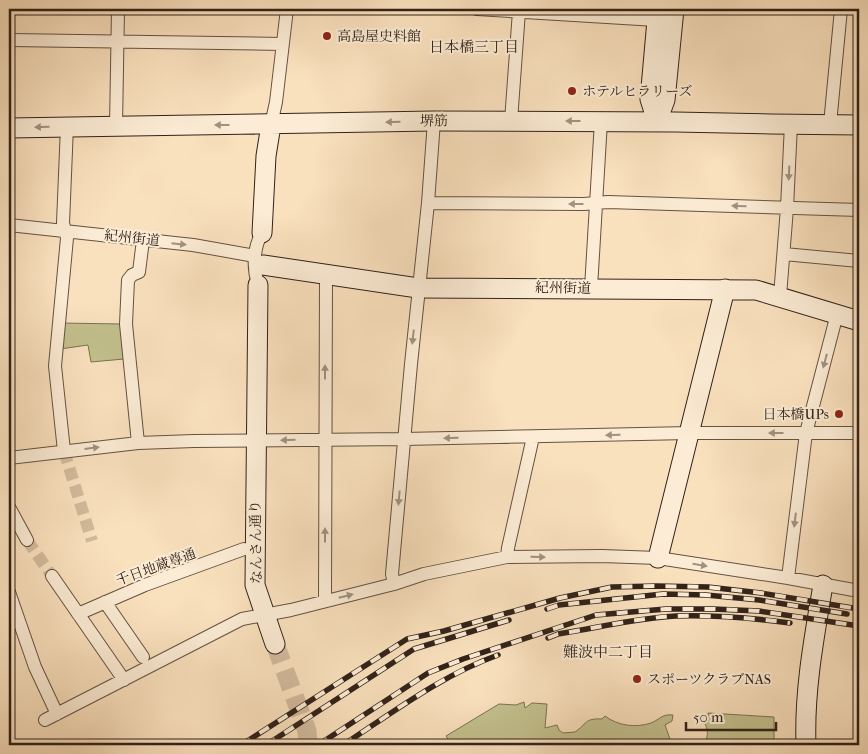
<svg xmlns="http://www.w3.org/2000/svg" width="868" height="754" viewBox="0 0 868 754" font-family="'IM FELL French Canon','Noto Serif JP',serif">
	<rect width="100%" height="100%" fill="#fae1be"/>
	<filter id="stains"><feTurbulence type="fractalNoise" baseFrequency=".004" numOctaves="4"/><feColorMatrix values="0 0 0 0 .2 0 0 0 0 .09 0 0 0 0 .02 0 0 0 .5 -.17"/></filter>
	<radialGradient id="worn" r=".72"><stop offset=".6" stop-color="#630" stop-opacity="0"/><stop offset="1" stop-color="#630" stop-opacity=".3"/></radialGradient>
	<!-- green -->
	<path fill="#c3c18e" stroke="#7a7254" d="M 61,323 L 121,324 L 124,359 L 91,362 L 88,345 L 60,349 Z
		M 524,702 L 525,708 L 532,703 L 547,704 L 545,728 L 557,725 L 559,730 L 563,733 L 575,732 C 587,724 584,718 602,719 L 605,716 C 618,726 636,728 651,723 C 661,719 661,714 673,715 L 672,721 L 665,725 L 671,742 L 685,743 L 687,745 L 452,745 L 446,736 L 499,704 L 516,705 Z
		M 708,713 L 774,717 L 774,745 L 704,745 C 708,737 709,730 704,722 L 708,721 Z"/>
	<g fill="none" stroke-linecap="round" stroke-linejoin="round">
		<!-- street-tunnel -->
		<path stroke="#d2bb9d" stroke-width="12" stroke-dasharray="12 6" stroke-linecap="butt" d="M 64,451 L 92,541
			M 27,540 L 52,576"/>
		<!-- secondary-tunnel -->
		<path stroke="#d2bb9d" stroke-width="19" stroke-dasharray="19 9" stroke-linecap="butt" d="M 275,644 L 307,731 L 308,745"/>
		<!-- street casing -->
		<g stroke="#635243" stroke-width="14">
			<path id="street" d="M 477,9 L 656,20
				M 9,40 L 283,44
				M 511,121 L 519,11
				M 830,124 L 841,9
				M 271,125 L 276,102 L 287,9
				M 116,126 L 118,9
				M 428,203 L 584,204 L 608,202 L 859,210
				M 9,225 L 193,245 L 255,256
				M 784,254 L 859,261
				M 258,285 C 253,268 253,248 262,233
				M 591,288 L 601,121
				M 780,296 L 787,208 L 791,124
				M 138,443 L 126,324 L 128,280 L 132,275 L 139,272 L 143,240
				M 64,451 L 55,366 L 67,238 L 63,223 L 67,126
				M 9,458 L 138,443 L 194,441 L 404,439 L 689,433 L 859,433
				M 9,507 L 27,540
				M 507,557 L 508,548 L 533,437
				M 52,576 L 124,680
				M 788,578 L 806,433 L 837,314
				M 394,584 L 392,574 L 411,364 L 428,203 L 434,121
				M 9,592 L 35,667 L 57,714
				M 325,601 L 326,275
				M 105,602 L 143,657
				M 78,614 L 145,585 L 244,549
				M 45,720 L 242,619 L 291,610 L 394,584 L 424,574 L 507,557 L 602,556 L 658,558 L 788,578 L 859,591"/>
		</g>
		<!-- secondary casing -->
		<g stroke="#31221a" stroke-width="21">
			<path id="secondary" d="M 657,121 L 665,100 L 674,9
				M 657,121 L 650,99 L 658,9
				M 9,128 L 434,121 L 675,122 L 771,124 L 859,125
				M 262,233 L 266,156 L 271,125
				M 263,265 L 418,288 L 756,290 L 859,321
				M 258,285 L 255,585 L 275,644
				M 658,558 L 725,289
				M 806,745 C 804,691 814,638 823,585"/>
		</g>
		<!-- street -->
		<use href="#street" stroke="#fcecd5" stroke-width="12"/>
		<!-- secondary -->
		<use href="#secondary" stroke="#fcecd5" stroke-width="19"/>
		<!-- rail casing -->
		<g stroke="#31221a" stroke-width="5.5">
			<path id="rail" d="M 547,609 L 559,605 L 663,594 L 706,595 L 759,600 L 847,614
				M 548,638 L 558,634 C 597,628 636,618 676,616 C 713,615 753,618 790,623
				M 241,745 L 407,639 L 444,631 L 560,598 L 612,587 L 657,586 L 708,587 L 761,593 L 859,609
				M 266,745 L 414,649 L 509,620
				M 318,745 L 428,673 L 463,659 L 596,615 L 666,609 L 713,609 L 759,611 L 859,626
				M 343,745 C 392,713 442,675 498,655"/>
		</g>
		<!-- rail -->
		<use href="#rail" stroke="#fcecd5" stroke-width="4" stroke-dasharray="11" stroke-linecap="butt"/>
	</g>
	<!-- one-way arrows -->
	<defs><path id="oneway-solid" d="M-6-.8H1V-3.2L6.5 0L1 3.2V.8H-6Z" transform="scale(1.25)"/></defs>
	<g fill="#a19181">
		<use href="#oneway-solid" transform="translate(573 121) rotate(180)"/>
		<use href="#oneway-solid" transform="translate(393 122) rotate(179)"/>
		<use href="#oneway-solid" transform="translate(222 125) rotate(180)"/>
		<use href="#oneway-solid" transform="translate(42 127) rotate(178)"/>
		<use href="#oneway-solid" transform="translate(789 173) rotate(93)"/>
		<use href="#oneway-solid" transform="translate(576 204) rotate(-180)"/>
		<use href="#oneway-solid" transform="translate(739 206) rotate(-178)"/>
		<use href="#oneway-solid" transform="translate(179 244) rotate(6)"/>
		<use href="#oneway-solid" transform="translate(413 337) rotate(96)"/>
		<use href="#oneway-solid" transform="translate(825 361) rotate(105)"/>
		<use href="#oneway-solid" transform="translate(325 372) rotate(-90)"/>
		<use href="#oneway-solid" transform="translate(776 433) rotate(-180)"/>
		<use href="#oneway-solid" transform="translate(613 435) rotate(179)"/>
		<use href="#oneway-solid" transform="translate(451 438) rotate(179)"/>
		<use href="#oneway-solid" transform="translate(288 440) rotate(179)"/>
		<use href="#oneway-solid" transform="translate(92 448) rotate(-7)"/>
		<use href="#oneway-solid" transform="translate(399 498) rotate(95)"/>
		<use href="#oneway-solid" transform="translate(795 520) rotate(97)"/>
		<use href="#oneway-solid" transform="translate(325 535) rotate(-90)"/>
		<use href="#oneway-solid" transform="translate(538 557) rotate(1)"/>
		<use href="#oneway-solid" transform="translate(700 565) rotate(9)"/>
		<use href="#oneway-solid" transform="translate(346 596) rotate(-14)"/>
	</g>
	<!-- markers -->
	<g fill="#8f2418" stroke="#fcecd5" stroke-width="2">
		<circle cx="327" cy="36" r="5"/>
		<circle cx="572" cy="91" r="5"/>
		<circle cx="839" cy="414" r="5"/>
		<circle cx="637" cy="679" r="5"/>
	</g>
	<g text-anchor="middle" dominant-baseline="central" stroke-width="4" stroke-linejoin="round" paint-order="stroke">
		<!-- poi labels -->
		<g font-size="14" fill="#31221a" stroke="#fcecd5" text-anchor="start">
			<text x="337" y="36">高島屋史料館</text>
			<text x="582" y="91">ホテルヒラリーズ</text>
			<text x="829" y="414" text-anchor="end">日本橋UPs</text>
			<text x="647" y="679">スポーツクラブNAS</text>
		</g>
		<!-- street labels -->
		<g font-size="14" fill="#31221a" stroke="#fcecd5">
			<text transform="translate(434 121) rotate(-1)">堺筋</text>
			<text transform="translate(132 238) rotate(6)">紀州街道</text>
			<text transform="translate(563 288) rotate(1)">紀州街道</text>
			<text transform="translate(256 542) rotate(-91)">なんさん通り</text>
			<text transform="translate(156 567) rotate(-20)">千日地蔵尊通</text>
		</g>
		<!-- neighbourhood labels -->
		<g font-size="15" fill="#31221a" stroke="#fcecd5">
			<text x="474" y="47">日本橋三丁目</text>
			<text x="608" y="652">難波中二丁目</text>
		</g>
	</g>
	<!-- margin -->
	<rect width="868" height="754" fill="none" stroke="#fae1be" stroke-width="30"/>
	<rect x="10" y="10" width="848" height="734" fill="none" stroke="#31221a" stroke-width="2.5"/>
	<rect x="15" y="15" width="838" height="724" fill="none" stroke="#31221a"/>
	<!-- scale -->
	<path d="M686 722v8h90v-8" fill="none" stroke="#31221a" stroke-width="2.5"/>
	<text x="693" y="722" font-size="15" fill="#31221a" stroke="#fcecd5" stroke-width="4" paint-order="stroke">50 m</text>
	<rect width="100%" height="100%" filter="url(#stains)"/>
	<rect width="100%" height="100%" fill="url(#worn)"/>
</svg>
